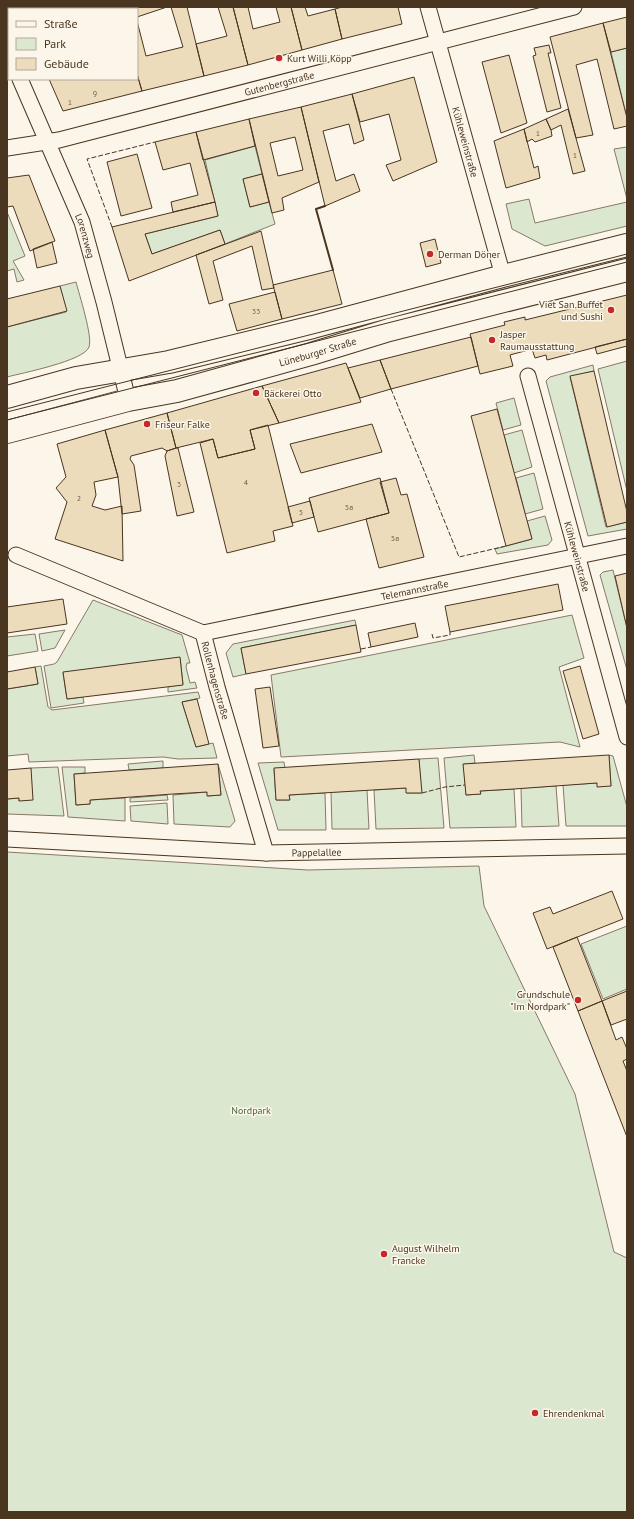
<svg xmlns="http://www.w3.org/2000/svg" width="634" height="1519" viewBox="0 0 634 1519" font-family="'PT Sans',sans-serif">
	<rect width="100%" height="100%" fill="#fbf6e9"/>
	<!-- green -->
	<path fill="#dce7d0" stroke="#887966" d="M 627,48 L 627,118 L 611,52 Z
		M 255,146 L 262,174 L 243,179 L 250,207 L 269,202 L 275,224 L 225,244 L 220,230 L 152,254 L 145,234 L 218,216 L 205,160 Z
		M 627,147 L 627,199 L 614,149 Z
		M 529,199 L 535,223 L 627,202 L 627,226 L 545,246 L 512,229 L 506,204 Z
		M 7,212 L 25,256 L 13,261 L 24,280 L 17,282 L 14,269 L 7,271 Z
		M 76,282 C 79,294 93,337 89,347 C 84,361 22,373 7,377 L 7,327 L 66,312 L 60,286 Z
		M 627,361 L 627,491 L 598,369 Z
		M 593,365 L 594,371 L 570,377 L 606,527 L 627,522 L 627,529 L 588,536 L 546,381 L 550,377 Z
		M 514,398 L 521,425 L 503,430 L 496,403 Z
		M 522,430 L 532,467 L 514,473 L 504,435 Z
		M 534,473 L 543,509 L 525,514 L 516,478 Z
		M 545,516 L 552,540 L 548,545 L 497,554 L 495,549 L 532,539 L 527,521 Z
		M 613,570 L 627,628 L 627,670 L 600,575 L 603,572 Z
		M 93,600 L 182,635 L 190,663 L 187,663 L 186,667 L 190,683 L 195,682 L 197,688 L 168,692 L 168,687 L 183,684 L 180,658 L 63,673 L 67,699 L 83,697 L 84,703 L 51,708 L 44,666 L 54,664 L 57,662 Z
		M 572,615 L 584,658 L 559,667 L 580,747 L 560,742 L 281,757 L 271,675 Z
		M 355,620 L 356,625 L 241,648 L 246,674 L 233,677 L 226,653 L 233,644 Z
		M 65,630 L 55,648 L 42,651 L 39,634 Z
		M 35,634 L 38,651 L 7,656 L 7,637 Z
		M 41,666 L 48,707 L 52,710 L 198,692 L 200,698 L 182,702 L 196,747 L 213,743 L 217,758 L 178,759 L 163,757 L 29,762 L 28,754 L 7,756 L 7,689 L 38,684 L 35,667 Z
		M 474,755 L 475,763 L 464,764 L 466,795 L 480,794 L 480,791 L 514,789 L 516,827 L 450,828 L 444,758 Z
		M 609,755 L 613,756 L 627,807 L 627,826 L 566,826 L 563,785 L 597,783 L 611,786 Z
		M 438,758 L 444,828 L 376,829 L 374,790 L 406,788 L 407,793 L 421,793 L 419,759 Z
		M 163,761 L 163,768 L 129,770 L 128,764 Z
		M 284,762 L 285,768 L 274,769 L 276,800 L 289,800 L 289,795 L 325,793 L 326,830 L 278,830 L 258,763 Z
		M 218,764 L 235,821 L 230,827 L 174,824 L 173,795 L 207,792 L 208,796 L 221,795 Z
		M 58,767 L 64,816 L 7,814 L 7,799 L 19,798 L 19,801 L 31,768 Z
		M 62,767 L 85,767 L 85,773 L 74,774 L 76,805 L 90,804 L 90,800 L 125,798 L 125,821 L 68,817 Z
		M 556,786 L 559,826 L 522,827 L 521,788 Z
		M 367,790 L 369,829 L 332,829 L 331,792 Z
		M 167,795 L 168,800 L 130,802 L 130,798 Z
		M 167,803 L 168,824 L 131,821 L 130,806 Z
		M 7,852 L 308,870 L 479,866 L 484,906 L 575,1094 L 614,1252 L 627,1258 L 627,1512 L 7,1512 Z
		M 627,926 L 627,989 L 603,999 L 581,944 Z"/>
	<!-- building -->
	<path fill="#ecdcbc" stroke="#4a3520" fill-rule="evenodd" d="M 95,7 L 115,7 L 116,9 L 96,9 Z
		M 122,7 L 167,7 L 137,17 L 137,9 L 117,9 Z
		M 171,7 L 187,7 L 204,76 L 142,91 L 137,74 L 137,21 L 146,56 L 183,47 Z
		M 218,7 L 233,7 L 248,65 L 204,76 L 196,44 L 227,36 Z
		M 233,7 L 248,7 L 253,29 L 280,22 L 276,7 L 291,7 L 302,50 L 248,65 Z
		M 291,7 L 305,7 L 308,16 L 335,9 L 342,39 L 302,50 Z
		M 342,7 L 398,7 L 402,24 L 342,39 L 335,9 Z
		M 627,17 L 627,48 L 611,52 L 603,23 Z
		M 603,23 L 627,118 L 627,126 L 614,129 L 597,59 L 576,65 L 593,135 L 576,138 L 550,37 Z
		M 549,45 L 551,53 L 548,53 L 561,108 L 547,112 L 533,56 L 536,55 L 534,48 Z
		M 509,55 L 527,123 L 501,133 L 482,62 Z
		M 137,74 L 142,91 L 63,111 L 49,79 L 137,79 Z
		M 414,77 L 437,162 L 393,181 L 386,165 L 401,160 L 389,114 L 360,122 L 352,94 Z
		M 352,94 L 364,140 L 354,144 L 349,124 L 323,131 L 336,181 L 354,174 L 360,191 L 325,206 L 301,107 Z
		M 301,107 L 319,182 L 282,198 L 284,210 L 272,213 L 249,119 ZM 295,137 L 303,170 L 278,176 L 270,143 Z
		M 568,109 L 585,171 L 573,174 L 561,125 L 551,130 L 546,119 Z
		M 249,119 L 255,146 L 203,160 L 196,132 Z
		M 546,119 L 551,130 L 552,136 L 535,142 L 532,139 L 527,142 L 524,129 Z
		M 524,129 L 534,168 L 538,166 L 540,178 L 506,188 L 494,141 Z
		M 196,132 L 215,202 L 173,212 L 171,202 L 198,195 L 190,163 L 163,170 L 155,142 Z
		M 137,154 L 152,208 L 121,216 L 107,162 Z
		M 262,174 L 269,202 L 250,207 L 243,179 Z
		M 29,175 L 55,241 L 30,251 L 13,206 L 7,207 L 7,178 Z
		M 215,202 L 218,216 L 145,234 L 152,254 L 220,230 L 225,244 L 129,281 L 112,227 Z
		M 261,231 L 274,288 L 262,290 L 252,246 L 213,261 L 223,300 L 209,304 L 196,255 Z
		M 435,239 L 441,263 L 426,267 L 420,243 Z
		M 52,242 L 57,263 L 37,268 L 33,249 Z
		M 333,270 L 342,304 L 282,319 L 273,285 Z
		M 60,286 L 67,311 L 7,327 L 7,299 Z
		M 275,292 L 282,319 L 237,331 L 229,304 Z
		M 627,295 L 627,339 L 547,360 L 546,355 L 535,358 L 532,349 L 510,355 L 513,366 L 480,374 L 470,334 L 505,325 L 504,322 L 525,317 L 525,320 Z
		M 471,337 L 478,366 L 391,389 L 380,360 Z
		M 627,339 L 627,346 L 597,354 L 595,347 Z
		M 380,360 L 391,389 L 360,398 L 348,368 Z
		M 346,363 L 361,402 L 279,423 L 262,386 Z
		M 594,371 L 627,512 L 627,522 L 607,527 L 570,376 Z
		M 262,386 L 279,423 L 250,430 L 255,449 L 218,458 L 213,439 L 176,448 L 167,413 Z
		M 497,409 L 532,539 L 506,546 L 471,416 Z
		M 167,413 L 176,448 L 167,451 L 162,448 L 131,456 L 130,459 L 134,465 L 141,511 L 122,514 L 118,477 L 105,430 Z
		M 372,424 L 382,452 L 301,473 L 290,444 Z
		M 268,425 L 293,526 L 273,531 L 275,541 L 227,553 L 200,443 L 213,439 L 218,458 L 255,449 L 250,430 Z
		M 105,430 L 118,477 L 94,482 L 96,495 L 92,506 L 105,510 L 122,506 L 123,561 L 55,539 L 67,502 L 56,488 L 66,477 L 57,444 Z
		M 176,448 L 178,448 L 194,512 L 177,516 L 165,456 L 167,451 Z
		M 380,478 L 389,513 L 318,532 L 309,498 Z
		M 396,478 L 401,495 L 407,494 L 424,557 L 379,568 L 366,519 L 389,513 L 380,482 Z
		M 310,501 L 314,517 L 292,523 L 288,507 Z
		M 627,573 L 627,628 L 615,576 Z
		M 558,584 L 563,610 L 450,632 L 445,606 Z
		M 63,599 L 67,624 L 7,633 L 7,607 Z
		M 415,623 L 418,637 L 371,647 L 368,633 Z
		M 356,625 L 361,652 L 246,674 L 241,648 Z
		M 180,657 L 183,685 L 67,699 L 63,672 Z
		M 580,666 L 599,734 L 583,739 L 563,671 Z
		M 35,667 L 38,684 L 7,689 L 7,672 Z
		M 270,687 L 279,746 L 263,748 L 255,689 Z
		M 197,699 L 209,744 L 196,747 L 182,702 Z
		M 609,755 L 611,786 L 597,787 L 597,783 L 514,789 L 480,791 L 481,794 L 466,795 L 463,764 Z
		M 419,759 L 422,793 L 406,793 L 406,788 L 289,795 L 290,800 L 276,800 L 274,768 Z
		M 218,764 L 221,795 L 207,796 L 207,792 L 173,794 L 90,800 L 90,804 L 76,805 L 74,774 Z
		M 31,768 L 33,800 L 19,801 L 19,798 L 7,799 L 7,770 Z
		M 612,891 L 623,919 L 547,949 L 533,913 L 550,907 L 553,914 Z
		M 577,937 L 602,1001 L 578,1011 L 553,947 Z
		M 627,991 L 627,1019 L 611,1025 L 602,1001 Z
		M 602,1001 L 616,1040 L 622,1037 L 627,1049 L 627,1059 L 623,1061 L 627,1071 L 627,1137 L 578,1011 Z"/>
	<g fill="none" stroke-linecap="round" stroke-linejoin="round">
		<!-- minor casing -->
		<g stroke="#4a3520" stroke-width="17">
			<g id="minor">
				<path id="s1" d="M 428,7 L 503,276"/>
				<path d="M 7,48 L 9,52"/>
				<path id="s2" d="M 20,79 L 82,222 L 104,302 L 128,400"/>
				<path id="s3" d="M 7,148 L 59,140 L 574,7"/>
				<path id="s4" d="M 528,376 L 627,737"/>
				<path d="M 16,555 L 203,633"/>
				<path id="s5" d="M 203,633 L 627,546"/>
				<path id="s6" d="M 203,633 L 217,687 L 266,853"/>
				<path id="s7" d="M 7,839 L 266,853 L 627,846"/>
			</g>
		</g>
		<!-- secondary casing -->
		<g stroke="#4a3520" stroke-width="24">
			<g id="secondary">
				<path d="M 7,397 L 76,378 L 169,362 L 313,327 L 503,276 L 627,245"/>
				<path id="s8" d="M 7,432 L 128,400 L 177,391 L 311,354 L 389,330 L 627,270"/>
			</g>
		</g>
		<!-- minor -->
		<use href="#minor" stroke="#fbf6e9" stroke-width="15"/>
		<!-- secondary -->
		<use href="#secondary" stroke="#fbf6e9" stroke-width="22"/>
		<!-- tram -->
		<path stroke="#4a3520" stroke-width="1" d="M 7,412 L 627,254
			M 7,420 L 627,262"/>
		<!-- fence -->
		<path stroke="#4a3520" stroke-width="1" stroke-dasharray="5 2" stroke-linecap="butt" d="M 112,227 L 87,159 L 155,142
			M 391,389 L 459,557 L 506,546
			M 432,634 L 433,638 L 450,635 L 450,632
			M 361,649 L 371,647
			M 422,793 L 445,787 L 465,785"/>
		<!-- wall -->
		<path stroke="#4a3520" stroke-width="2" d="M 325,206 L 316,209 L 333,270"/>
	</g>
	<!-- markers -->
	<g fill="#c62828" stroke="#fbf6e9" stroke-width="1.5">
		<circle cx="279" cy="58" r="4"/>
		<circle cx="430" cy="254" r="4"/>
		<circle cx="611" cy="310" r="4"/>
		<circle cx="492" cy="340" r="4"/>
		<circle cx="256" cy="393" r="4"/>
		<circle cx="147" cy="424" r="4"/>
		<circle cx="578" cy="1000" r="4"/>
		<circle cx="384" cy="1254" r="4"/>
		<circle cx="535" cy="1413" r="4"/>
	</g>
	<g text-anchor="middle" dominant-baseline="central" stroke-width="3" stroke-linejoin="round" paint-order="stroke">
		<!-- number labels -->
		<g font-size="8" fill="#725f47">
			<text x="95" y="93">9</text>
			<text x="70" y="102">1</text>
			<text x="538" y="133">1</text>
			<text x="575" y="155">1</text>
			<text x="256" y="311">33</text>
			<text x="246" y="482">4</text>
			<text x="179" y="484">3</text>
			<text x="79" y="498">2</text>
			<text x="349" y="507">5a</text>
			<text x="301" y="512">5</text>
			<text x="395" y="538">5a</text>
		</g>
		<!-- poi labels -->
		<g font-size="10" fill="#4a3520" stroke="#fbf6e9" text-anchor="start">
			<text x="287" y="58">Kurt Willi Köpp</text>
			<text x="438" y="254">Derman Döner</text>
			<text x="603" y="304" text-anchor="end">Viet San Buffet<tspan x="603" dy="12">und Sushi</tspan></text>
			<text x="500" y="334">Jasper<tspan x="500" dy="12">Raumausstattung</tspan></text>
			<text x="264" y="393">Bäckerei Otto</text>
			<text x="155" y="424">Friseur Falke</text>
			<text x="570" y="994" text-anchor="end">Grundschule<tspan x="570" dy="12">"Im Nordpark"</tspan></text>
			<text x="392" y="1248">August Wilhelm<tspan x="392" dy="12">Francke</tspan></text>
			<text x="543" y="1413">Ehrendenkmal</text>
		</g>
		<!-- street labels -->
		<g font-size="10" fill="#4a3520" stroke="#fbf6e9">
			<text stroke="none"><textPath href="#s3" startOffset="280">Gutenbergstraße</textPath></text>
			<text stroke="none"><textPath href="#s1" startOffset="140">Kühleweinstraße</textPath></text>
			<text stroke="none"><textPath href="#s2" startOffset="170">Lorenzweg</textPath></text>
			<text stroke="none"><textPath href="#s8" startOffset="321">Lüneburger Straße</textPath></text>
			<text stroke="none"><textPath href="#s4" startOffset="187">Kühleweinstraße</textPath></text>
			<text stroke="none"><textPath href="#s5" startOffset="216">Telemannstraße</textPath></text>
			<text stroke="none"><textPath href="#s6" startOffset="49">Rollenhagenstraße</textPath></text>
			<text stroke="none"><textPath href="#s7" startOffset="310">Pappelallee</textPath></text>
		</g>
		<!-- park labels -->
		<g font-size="10" fill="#436837" stroke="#fbf6e9">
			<text x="251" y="1110">Nordpark</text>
		</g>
	</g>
	<!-- border -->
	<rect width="634" height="1519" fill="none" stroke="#4a3520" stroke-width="16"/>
	<!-- legend -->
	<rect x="8" y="8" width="130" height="72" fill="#fbf6e9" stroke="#b4a999"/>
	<rect x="16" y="21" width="20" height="6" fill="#fbf6e9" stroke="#b4a999"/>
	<text x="44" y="28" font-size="12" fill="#4a3520">Straße</text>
	<rect x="16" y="38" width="20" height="12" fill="#dce7d0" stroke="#b4a999"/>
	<text x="44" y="48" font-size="12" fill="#4a3520">Park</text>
	<rect x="16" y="58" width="20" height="12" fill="#ecdcbc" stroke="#b4a999"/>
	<text x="44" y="68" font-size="12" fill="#4a3520">Gebäude</text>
</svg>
